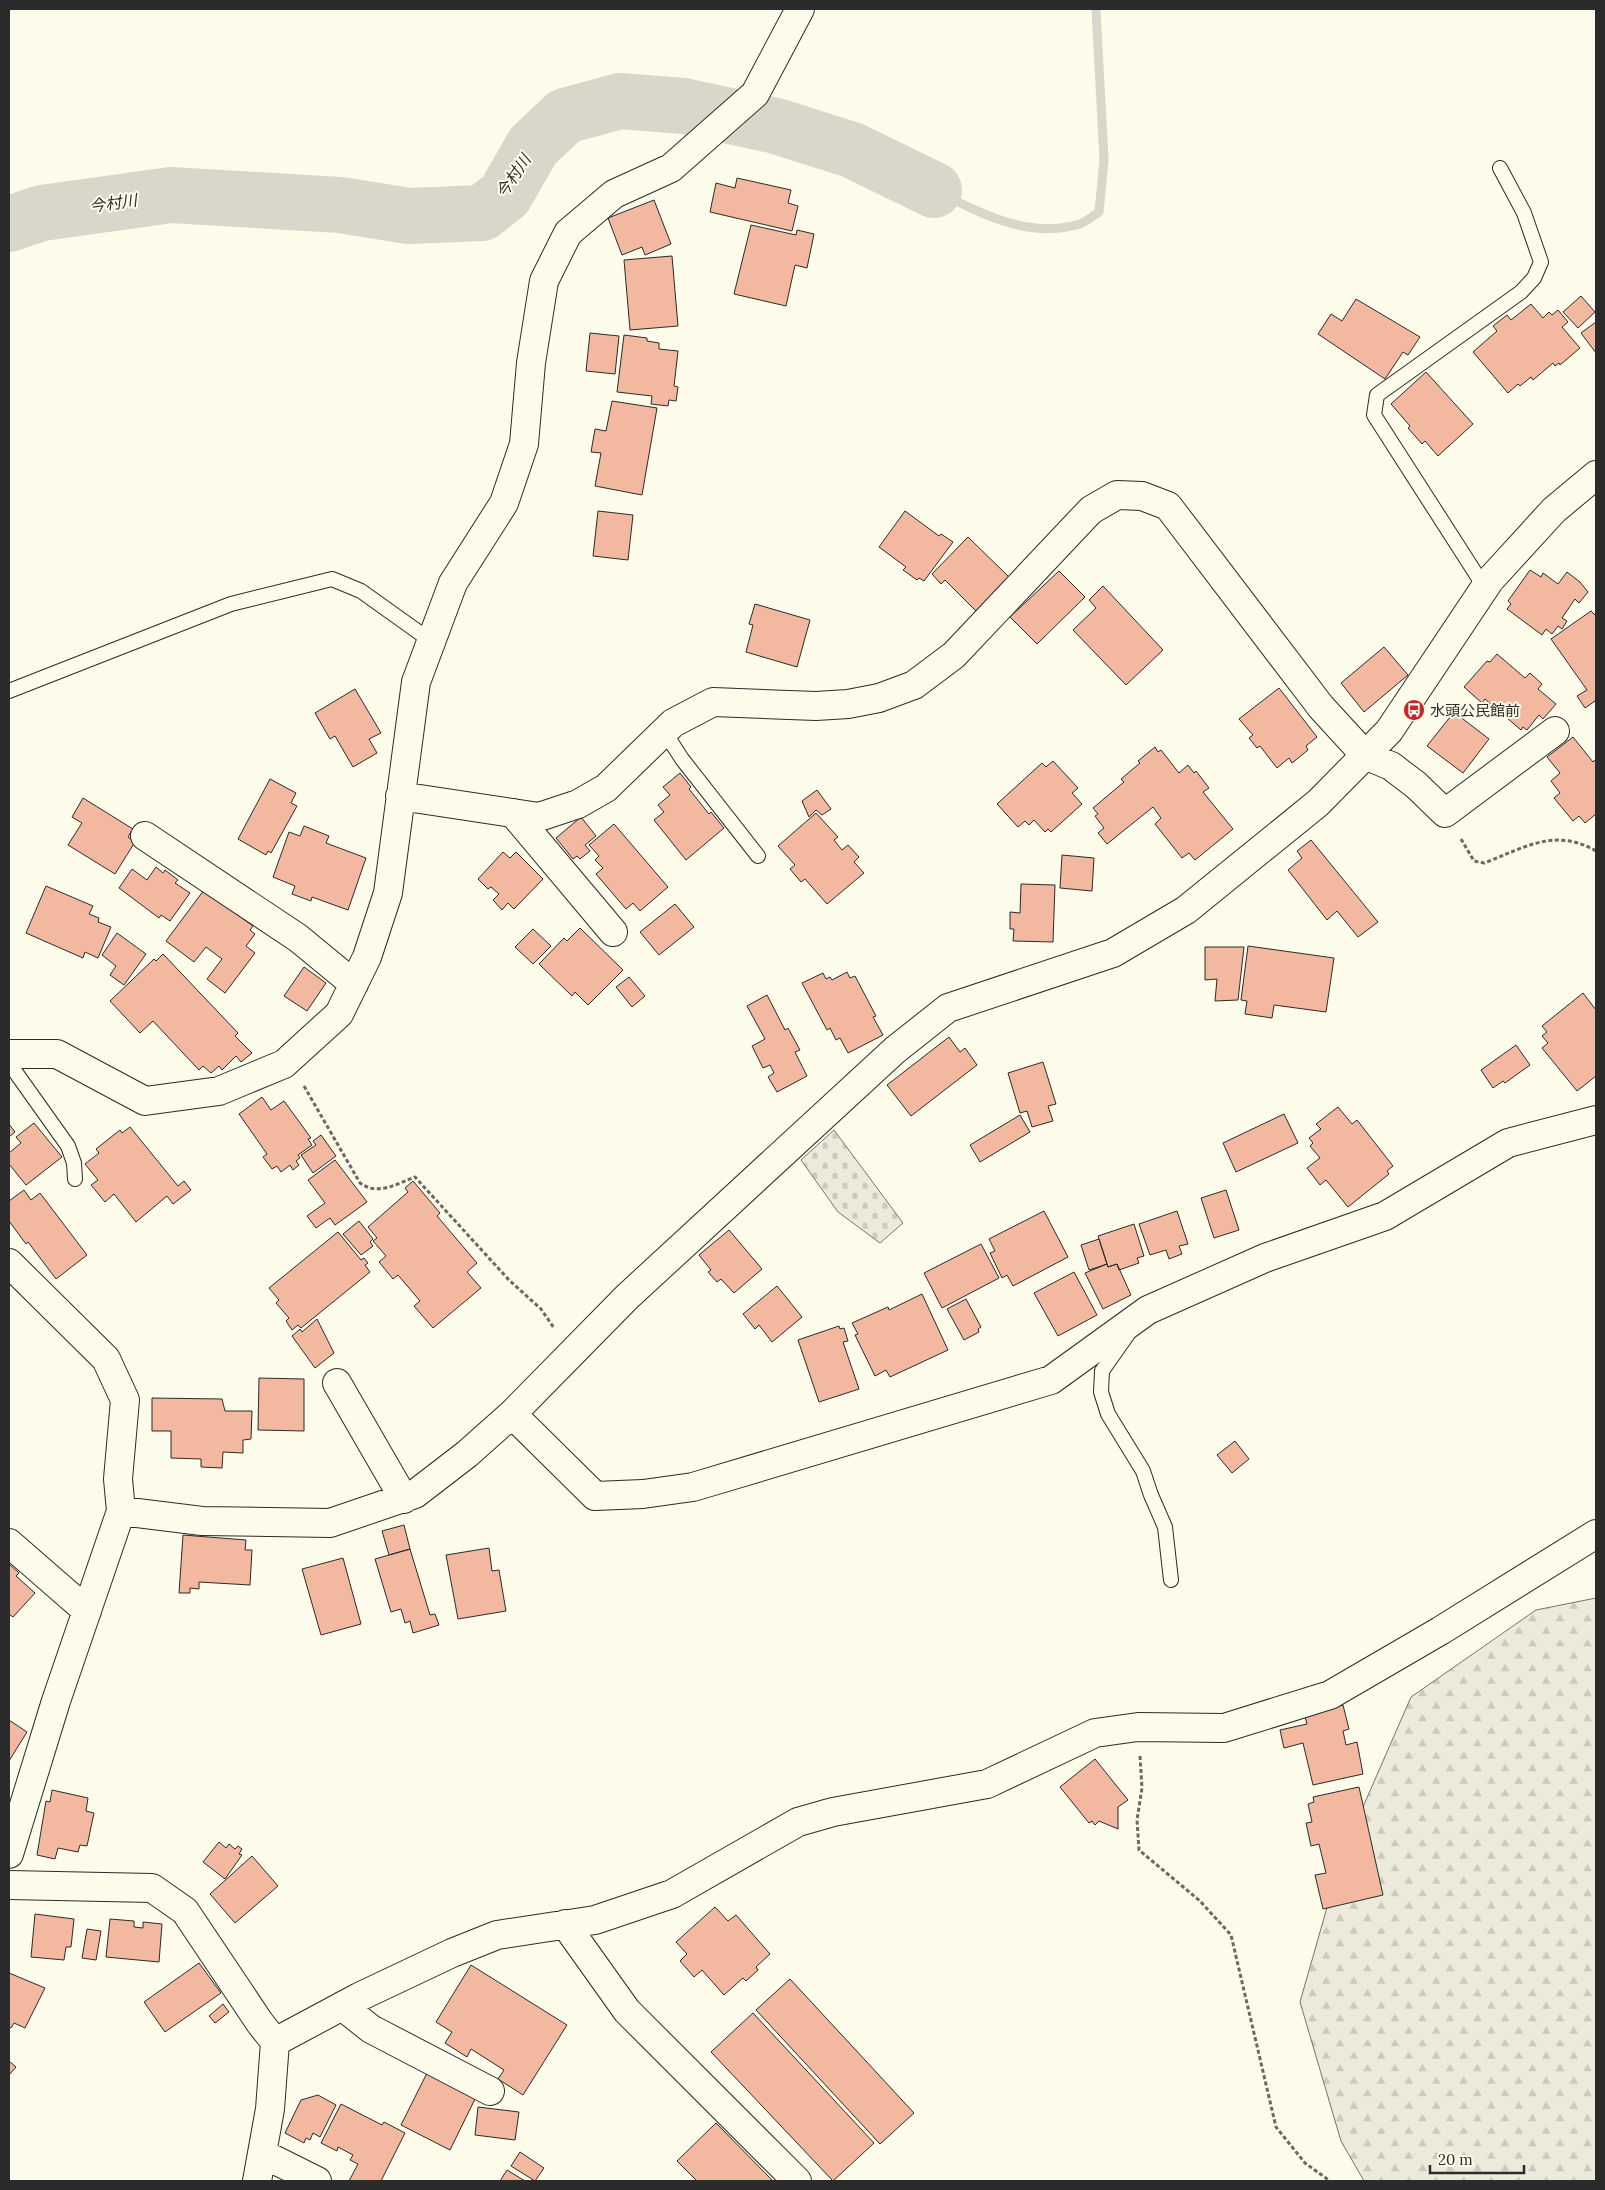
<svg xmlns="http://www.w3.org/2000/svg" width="1605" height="2190" viewBox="0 0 1605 2190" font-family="Lora,'Noto Sans JP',serif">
	<defs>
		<pattern id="forest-firs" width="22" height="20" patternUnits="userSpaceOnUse" patternTransform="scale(1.25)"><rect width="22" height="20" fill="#ecebdb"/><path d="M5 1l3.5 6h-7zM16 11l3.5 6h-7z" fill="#cbcabc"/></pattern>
		<pattern id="cemetery-stones" width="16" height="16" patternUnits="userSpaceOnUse" patternTransform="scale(1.25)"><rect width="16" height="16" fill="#ecebdb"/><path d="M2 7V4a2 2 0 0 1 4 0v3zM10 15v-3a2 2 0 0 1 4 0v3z" fill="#cbcabc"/></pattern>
	</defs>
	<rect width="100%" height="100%" fill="#fdfbea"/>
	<!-- forest -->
	<path fill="url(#forest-firs)" stroke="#74746e" d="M 1596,1598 L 1596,2181 L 1364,2181 L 1341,2141 L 1300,2002 L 1342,1855 L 1411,1697 L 1536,1610 Z"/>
	<!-- cemetery -->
	<path fill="url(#cemetery-stones)" stroke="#74746e" d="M 834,1130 L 903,1223 L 880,1243 L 838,1212 L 801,1160 Z"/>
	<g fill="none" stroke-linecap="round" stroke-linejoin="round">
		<!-- stream -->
		<path stroke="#d8d7c9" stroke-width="9" d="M 934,190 C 979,212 1027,240 1080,224 C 1086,222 1093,216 1099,212 L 1104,160 L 1096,9"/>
		<!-- river -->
		<path stroke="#d8d7c9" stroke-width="56" d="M 9,224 L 42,213 L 171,195 L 340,205 L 409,216 L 482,213 L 505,195 L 533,146 L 565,116 L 620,101 L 684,106 L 776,126 L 852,150 L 934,190"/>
	</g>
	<!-- building -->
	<path fill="#f2b8a0" stroke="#2b2b2b" d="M 737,178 L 791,190 L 788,203 L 798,206 L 792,231 L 710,212 L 716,183 L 735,188 Z
		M 654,200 L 671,244 L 645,255 L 642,247 L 622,255 L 608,218 Z
		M 751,225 L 796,235 L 797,230 L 814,234 L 807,268 L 795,265 L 786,306 L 734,294 Z
		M 672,256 L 678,326 L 630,330 L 624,260 Z
		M 1581,296 L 1595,312 L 1578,328 L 1563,312 Z
		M 1356,299 L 1420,337 L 1408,355 L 1403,352 L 1385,379 L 1318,334 L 1331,314 L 1342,321 Z
		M 1531,304 L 1543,318 L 1549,312 L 1552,315 L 1558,310 L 1568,322 L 1562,327 L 1580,348 L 1560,365 L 1559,363 L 1555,366 L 1553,363 L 1533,380 L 1531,377 L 1520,386 L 1518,384 L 1508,393 L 1473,352 L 1497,331 L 1493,326 L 1507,315 L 1511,320 Z
		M 1596,322 L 1596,353 L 1581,333 Z
		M 590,333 L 619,336 L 615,374 L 586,371 Z
		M 624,335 L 647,338 L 647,341 L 659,343 L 659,349 L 678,351 L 674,386 L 678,387 L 676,401 L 669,400 L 668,406 L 651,404 L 652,396 L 617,392 Z
		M 1426,372 L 1473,424 L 1438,456 L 1425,441 L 1422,444 L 1408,428 L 1410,426 L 1391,404 Z
		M 612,401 L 657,408 L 642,495 L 595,486 L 601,453 L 591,452 L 595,429 L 606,431 Z
		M 598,511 L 633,515 L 628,560 L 593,556 Z
		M 905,511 L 939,536 L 941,534 L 953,542 L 924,581 L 919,578 L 917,580 L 903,570 L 906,567 L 879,547 Z
		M 968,537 L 1009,577 L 976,611 L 945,580 L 941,584 L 932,574 Z
		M 1530,570 L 1541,577 L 1543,573 L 1558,584 L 1567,572 L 1580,582 L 1588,592 L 1579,603 L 1575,599 L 1562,618 L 1567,621 L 1562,629 L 1558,626 L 1552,634 L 1546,629 L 1542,635 L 1507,609 L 1511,604 L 1508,601 Z
		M 1059,571 L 1085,597 L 1037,644 L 1010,617 Z
		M 1103,586 L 1163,650 L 1126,685 L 1073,630 L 1096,608 L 1089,600 Z
		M 755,604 L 810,620 L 797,667 L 746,652 L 753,625 L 749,624 Z
		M 1591,611 L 1596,616 L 1596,703 L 1595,701 L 1585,708 L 1577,696 L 1587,690 L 1551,639 Z
		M 1384,647 L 1408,675 L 1364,712 L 1341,683 Z
		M 1497,654 L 1525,678 L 1530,673 L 1542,684 L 1538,689 L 1556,704 L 1543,719 L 1539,715 L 1527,730 L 1523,727 L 1521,730 L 1485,699 L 1482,703 L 1464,687 L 1487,661 L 1490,662 Z
		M 1279,688 L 1317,737 L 1306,746 L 1308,750 L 1292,763 L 1289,758 L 1277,768 L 1260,746 L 1257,748 L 1249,738 L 1253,735 L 1239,719 Z
		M 355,689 L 381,733 L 369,739 L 377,753 L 353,767 L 335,736 L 330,739 L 315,713 Z
		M 1454,712 L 1489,739 L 1463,773 L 1427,746 Z
		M 1573,737 L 1593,762 L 1596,759 L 1596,814 L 1585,823 L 1579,816 L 1573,821 L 1554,798 L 1560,793 L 1551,781 L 1560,773 L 1547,757 Z
		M 1155,747 L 1158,752 L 1161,750 L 1179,773 L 1188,765 L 1194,773 L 1196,771 L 1209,788 L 1203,792 L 1233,829 L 1195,860 L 1189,853 L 1182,858 L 1155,824 L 1161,818 L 1153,807 L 1107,844 L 1098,833 L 1104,828 L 1095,816 L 1098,814 L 1093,808 L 1124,782 L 1121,779 L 1140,763 L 1138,761 Z
		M 1053,761 L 1078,788 L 1072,793 L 1082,804 L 1051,832 L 1048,829 L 1045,832 L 1034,820 L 1029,825 L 1025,821 L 1018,827 L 997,804 L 1042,763 L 1046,767 Z
		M 680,773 L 691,787 L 689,789 L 709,814 L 711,812 L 724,828 L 686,860 L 654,820 L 664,812 L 658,805 L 670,795 L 663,787 Z
		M 270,779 L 296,793 L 291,803 L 297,806 L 271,853 L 268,851 L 266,855 L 238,839 Z
		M 817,790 L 831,809 L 822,815 L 816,810 L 809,817 L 802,801 Z
		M 83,798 L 133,829 L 128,837 L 135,842 L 115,874 L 68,845 L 82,823 L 72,817 Z
		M 816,813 L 838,837 L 834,840 L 842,850 L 848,845 L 859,857 L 854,862 L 864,873 L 827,904 L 805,879 L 801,882 L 790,869 L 795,865 L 778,846 Z
		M 581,817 L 596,836 L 585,845 L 590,851 L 580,859 L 577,856 L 573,859 L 556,838 Z
		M 614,824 L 668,887 L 640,911 L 633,903 L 626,909 L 596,874 L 603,868 L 595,860 L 599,856 L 589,845 Z
		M 304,826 L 329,836 L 326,843 L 366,858 L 348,910 L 312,897 L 311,901 L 292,894 L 295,886 L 273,877 L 289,832 L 300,836 Z
		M 1311,840 L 1378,922 L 1358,937 L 1337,911 L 1327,920 L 1288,870 L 1302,858 L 1297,851 Z
		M 503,852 L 510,858 L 516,852 L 543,879 L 514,909 L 508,903 L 502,910 L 493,900 L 499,894 L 491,887 L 488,889 L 478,879 Z
		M 1062,855 L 1094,858 L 1092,891 L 1060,888 Z
		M 156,867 L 163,873 L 165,870 L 178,880 L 175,883 L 190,893 L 170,921 L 161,915 L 159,918 L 119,888 L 132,869 L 147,880 Z
		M 1021,884 L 1055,885 L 1053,942 L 1013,941 L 1014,929 L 1010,929 L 1010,912 L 1020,913 Z
		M 46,886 L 93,906 L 89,914 L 99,918 L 98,922 L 111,927 L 98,958 L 85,952 L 83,958 L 26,933 Z
		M 204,890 L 253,926 L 250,930 L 255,934 L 246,946 L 255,953 L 225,993 L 207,979 L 222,959 L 206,947 L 194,962 L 166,941 Z
		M 675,904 L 694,927 L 659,955 L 640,932 Z
		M 580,928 L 623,970 L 588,1005 L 575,992 L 572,996 L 539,964 L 564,938 L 567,941 Z
		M 533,929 L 551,946 L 533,964 L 515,947 Z
		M 117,933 L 146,954 L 124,985 L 110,975 L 116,966 L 102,955 Z
		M 1248,946 L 1334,958 L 1326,1012 L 1274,1005 L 1272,1018 L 1245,1014 L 1247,1001 L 1241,1000 Z
		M 1205,947 L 1244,947 L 1238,1000 L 1215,1001 L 1217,979 L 1205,980 Z
		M 163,954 L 238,1033 L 235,1036 L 252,1053 L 241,1062 L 236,1056 L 222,1070 L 219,1066 L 211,1073 L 203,1066 L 199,1070 L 153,1021 L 140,1033 L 110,1001 L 154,959 L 156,961 Z
		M 304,967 L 326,983 L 307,1011 L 284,996 Z
		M 847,972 L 850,978 L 855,976 L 876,1016 L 873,1017 L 883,1035 L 848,1053 L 840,1038 L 836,1040 L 830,1028 L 827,1030 L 802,983 L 823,973 L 826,979 L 830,977 L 832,980 Z
		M 629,977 L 645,996 L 632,1007 L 616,987 Z
		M 1583,993 L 1596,1010 L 1596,1076 L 1577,1091 L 1542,1048 L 1548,1043 L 1542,1036 L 1547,1032 L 1542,1026 Z
		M 767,995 L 785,1030 L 788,1028 L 800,1050 L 795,1052 L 807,1076 L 777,1092 L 768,1077 L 774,1073 L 770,1065 L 763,1068 L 752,1046 L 765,1039 L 747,1006 Z
		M 949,1037 L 960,1052 L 965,1048 L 977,1065 L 911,1116 L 887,1085 Z
		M 1516,1045 L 1530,1065 L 1505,1083 L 1503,1081 L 1493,1088 L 1481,1070 Z
		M 1043,1062 L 1056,1104 L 1048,1106 L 1053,1121 L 1032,1127 L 1027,1111 L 1020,1113 L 1008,1073 Z
		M 262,1097 L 271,1110 L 284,1101 L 311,1138 L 308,1139 L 312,1145 L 298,1155 L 300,1158 L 296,1161 L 299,1165 L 293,1170 L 290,1165 L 281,1172 L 277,1166 L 272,1169 L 263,1157 L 267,1154 L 239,1114 Z
		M 1338,1107 L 1352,1124 L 1357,1120 L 1393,1166 L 1387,1171 L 1389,1174 L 1348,1207 L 1326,1180 L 1320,1185 L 1307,1168 L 1320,1158 L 1310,1146 L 1313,1143 L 1309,1138 L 1321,1129 L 1316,1124 Z
		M 1284,1114 L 1298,1143 L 1236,1172 L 1223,1143 Z
		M 1020,1115 L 1030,1132 L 980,1162 L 970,1145 Z
		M 34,1123 L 62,1157 L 26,1185 L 9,1164 L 9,1153 L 21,1143 L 16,1137 Z
		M 9,1124 L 15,1132 L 9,1137 Z
		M 130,1127 L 178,1186 L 184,1181 L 191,1190 L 173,1204 L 167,1196 L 136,1222 L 114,1194 L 105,1202 L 91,1185 L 98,1180 L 85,1164 L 99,1153 L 96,1149 L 120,1130 L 122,1133 Z
		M 321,1135 L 336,1156 L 313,1173 L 301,1155 L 316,1145 L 313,1141 Z
		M 335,1160 L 367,1202 L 335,1225 L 330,1218 L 316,1228 L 307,1216 L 325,1203 L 308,1180 Z
		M 413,1181 L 440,1213 L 437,1216 L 477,1263 L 467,1272 L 481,1288 L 433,1328 L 414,1306 L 420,1301 L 398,1275 L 393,1279 L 379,1262 L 386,1256 L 373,1241 L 377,1238 L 368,1227 L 408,1192 L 405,1188 Z
		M 24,1190 L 31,1200 L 40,1193 L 87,1255 L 56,1279 L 28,1242 L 26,1244 L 9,1221 L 9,1201 Z
		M 1226,1190 L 1239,1230 L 1214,1238 L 1201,1198 Z
		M 1044,1211 L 1068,1257 L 1013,1286 L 1007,1275 L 1002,1278 L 990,1253 L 995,1251 L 989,1239 Z
		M 1177,1211 L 1188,1244 L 1179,1246 L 1182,1254 L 1169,1259 L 1166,1250 L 1150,1255 L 1139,1224 Z
		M 359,1221 L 373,1239 L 370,1242 L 373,1246 L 361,1255 L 343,1234 Z
		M 1134,1224 L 1144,1256 L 1137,1258 L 1139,1263 L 1119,1270 L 1117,1264 L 1108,1267 L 1098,1236 Z
		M 729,1230 L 762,1269 L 734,1293 L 721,1279 L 717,1282 L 708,1272 L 711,1270 L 699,1255 Z
		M 338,1232 L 361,1260 L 364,1258 L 368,1263 L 365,1265 L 370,1272 L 301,1328 L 298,1325 L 292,1330 L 286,1321 L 289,1318 L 276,1303 L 279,1300 L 269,1288 Z
		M 1099,1239 L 1107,1264 L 1089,1270 L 1081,1245 Z
		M 981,1244 L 999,1278 L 942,1308 L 924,1273 Z
		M 1107,1264 L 1108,1267 L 1117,1264 L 1131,1295 L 1103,1309 L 1085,1273 Z
		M 1074,1272 L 1097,1315 L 1058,1336 L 1034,1293 Z
		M 777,1286 L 802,1317 L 772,1342 L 759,1325 L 755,1329 L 743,1314 Z
		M 922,1294 L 948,1350 L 890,1377 L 886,1370 L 875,1376 L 855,1335 L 858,1334 L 852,1323 L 888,1307 L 889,1310 Z
		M 966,1299 L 981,1327 L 978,1329 L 979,1332 L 964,1340 L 947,1309 Z
		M 317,1319 L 334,1353 L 315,1368 L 292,1336 L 300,1329 L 302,1332 Z
		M 839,1326 L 840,1329 L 844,1328 L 848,1341 L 843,1342 L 859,1389 L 819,1402 L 798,1340 Z
		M 259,1378 L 304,1379 L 304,1431 L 258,1430 Z
		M 152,1398 L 222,1399 L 225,1411 L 252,1411 L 251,1439 L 243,1440 L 243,1453 L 223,1452 L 222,1468 L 201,1467 L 201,1459 L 171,1458 L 171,1431 L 152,1431 Z
		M 1235,1441 L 1249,1459 L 1232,1473 L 1217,1455 Z
		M 404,1525 L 410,1549 L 389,1555 L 382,1531 Z
		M 183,1535 L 246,1540 L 245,1550 L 252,1550 L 250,1585 L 199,1582 L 199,1589 L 190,1588 L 190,1593 L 179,1593 Z
		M 489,1548 L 492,1571 L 499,1570 L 506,1611 L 458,1619 L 446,1555 Z
		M 410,1549 L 430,1615 L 435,1614 L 439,1625 L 413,1633 L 410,1621 L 405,1623 L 401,1609 L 391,1612 L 375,1559 Z
		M 343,1558 L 361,1624 L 321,1635 L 302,1569 Z
		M 9,1564 L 19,1573 L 16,1576 L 35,1593 L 13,1617 L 9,1614 Z
		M 1343,1705 L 1349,1729 L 1343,1731 L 1346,1745 L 1357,1742 L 1363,1774 L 1313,1785 L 1303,1743 L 1284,1748 L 1280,1730 L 1307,1724 L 1304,1713 Z
		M 9,1720 L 27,1732 L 9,1761 Z
		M 1095,1759 L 1128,1800 L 1118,1807 L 1118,1829 L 1099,1821 L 1095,1825 L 1092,1821 L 1089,1823 L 1060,1787 Z
		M 1359,1787 L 1383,1895 L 1323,1909 L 1315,1875 L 1326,1873 L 1319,1844 L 1311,1846 L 1306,1823 L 1312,1822 L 1308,1804 L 1314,1802 L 1313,1797 Z
		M 52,1790 L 88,1798 L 86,1811 L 94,1813 L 87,1846 L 80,1845 L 78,1852 L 58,1848 L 55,1859 L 37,1855 L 46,1801 L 50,1802 Z
		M 219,1842 L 226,1848 L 229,1844 L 235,1849 L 238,1846 L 242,1849 L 239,1854 L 242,1855 L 225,1879 L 203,1862 Z
		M 252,1856 L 278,1886 L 235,1923 L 210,1894 Z
		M 715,1907 L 728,1921 L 736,1915 L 770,1954 L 756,1967 L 758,1970 L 746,1981 L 743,1978 L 724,1995 L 702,1970 L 694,1977 L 680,1961 L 687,1954 L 676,1942 Z
		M 35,1914 L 74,1919 L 71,1947 L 66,1947 L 64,1960 L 31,1957 Z
		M 110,1919 L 134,1921 L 134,1927 L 143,1928 L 143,1922 L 162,1924 L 159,1962 L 106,1957 Z
		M 87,1929 L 101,1931 L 96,1960 L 82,1958 Z
		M 199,1963 L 221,1993 L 165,2032 L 144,2002 Z
		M 471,1965 L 567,2025 L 523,2095 L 498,2079 L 504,2070 L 471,2049 L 467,2057 L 445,2043 L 452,2032 L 436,2022 Z
		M 9,1973 L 45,1988 L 25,2028 L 14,2023 L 11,2028 L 9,2027 Z
		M 790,1979 L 914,2113 L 880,2144 L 756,2010 Z
		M 223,2004 L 229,2012 L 215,2023 L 209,2016 Z
		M 753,2013 L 874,2143 L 833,2181 L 711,2052 Z
		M 9,2061 L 16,2067 L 9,2075 Z
		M 427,2073 L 475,2099 L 450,2150 L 401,2125 Z
		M 318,2095 L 336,2105 L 320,2137 L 313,2133 L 310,2140 L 306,2138 L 304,2143 L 285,2133 L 301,2100 Z
		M 341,2104 L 382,2125 L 384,2122 L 405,2133 L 381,2181 L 349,2181 L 358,2164 L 350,2160 L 353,2155 L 338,2147 L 337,2151 L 321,2143 Z
		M 478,2107 L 519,2112 L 515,2140 L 475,2135 Z
		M 716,2123 L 773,2181 L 697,2181 L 677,2161 Z
		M 520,2152 L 544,2168 L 535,2181 L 511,2166 Z
		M 507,2170 L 525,2181 L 500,2181 Z"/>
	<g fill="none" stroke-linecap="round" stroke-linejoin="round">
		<!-- lane casing -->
		<g stroke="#2b2b2b" stroke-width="16">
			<path id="lane" d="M 1485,588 L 1374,415 L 1377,395 L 1521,292 L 1534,278 L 1541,262 L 1524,213 L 1500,168
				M 9,691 L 231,604 L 332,579 L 361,591 L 431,641
				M 664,731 L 682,759 L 758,856
				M 9,1063 L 68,1146 L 74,1163 L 75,1179
				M 1128,1334 L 1102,1371 L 1101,1392 L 1108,1414 L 1143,1471 L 1151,1495 L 1165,1527 L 1171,1580"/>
		</g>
		<!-- street casing -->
		<g stroke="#2b2b2b" stroke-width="30">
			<path id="street" d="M 400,796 L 539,817 L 578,804 L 606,788 L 673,723 L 713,702 L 816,706 L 848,704 L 879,698 L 914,685 L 954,655 L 1091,510 L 1117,495 L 1142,496 L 1168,506 L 1321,707 L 1365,755 L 1391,766 L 1416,785 L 1445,813 L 1555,731
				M 513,813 L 613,932
				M 145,836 L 298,938 L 354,984
				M 9,1054 L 57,1054 L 145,1101 L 219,1091 L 284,1064 L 339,1014 L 367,957 L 388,893 L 416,682 L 453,583 L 504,503 L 524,444 L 531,363 L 544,281 L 568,233 L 614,194 L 671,168 L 755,94 L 800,9
				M 9,1263 L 106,1359 L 125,1400 L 118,1479 L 121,1511 L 56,1701 L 9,1854
				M 337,1383 L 404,1499
				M 512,1414 L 595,1496 L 643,1494 L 693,1487 L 1051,1380 L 1148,1310 L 1265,1258 L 1385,1216 L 1508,1143 L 1596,1120
				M 121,1511 L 202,1521 L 330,1523 L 415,1494 L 467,1454 L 512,1414 L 627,1297 L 895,1050 L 948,1008 L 1113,953 L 1186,910 L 1318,803 L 1389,731 L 1490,580 L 1554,510 L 1596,475
				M 9,1543 L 87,1611
				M 9,1885 L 152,1888 L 185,1911 L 260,2023 L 275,2042 L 270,2109 L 257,2181
				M 565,1924 L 627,2011 L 797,2181
				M 342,2006 L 371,2029 L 490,2091
				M 275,2042 L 359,1997 L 452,1953 L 497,1935 L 595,1920 L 672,1894 L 798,1822 L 833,1812 L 987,1784 L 1095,1733 L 1138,1727 L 1224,1728 L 1330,1695 L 1440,1631 L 1596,1534
				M 263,2154 L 317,2181"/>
		</g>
		<!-- path -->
		<path stroke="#6a6964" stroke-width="3" stroke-dasharray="4 2.5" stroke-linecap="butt" d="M 1461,839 L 1474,861 L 1484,863 C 1524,848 1555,827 1596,851
			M 304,1086 L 360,1183 C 378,1196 396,1184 415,1177 L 509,1280 L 541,1309 L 554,1328
			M 1140,1756 L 1142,1788 L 1137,1820 L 1139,1850 L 1200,1901 L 1231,1935 L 1276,2127 L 1305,2163 L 1330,2181"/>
		<!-- lane -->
		<use href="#lane" stroke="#fdfbea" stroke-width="14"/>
		<!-- street -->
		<use href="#street" stroke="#fdfbea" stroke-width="28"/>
	</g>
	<!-- icons -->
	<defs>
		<g id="bus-disc" transform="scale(1.125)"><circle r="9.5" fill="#c62828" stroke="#fdfbea"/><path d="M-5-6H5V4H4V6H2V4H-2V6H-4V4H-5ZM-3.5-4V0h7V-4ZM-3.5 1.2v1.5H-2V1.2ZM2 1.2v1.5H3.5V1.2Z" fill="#fff"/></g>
	</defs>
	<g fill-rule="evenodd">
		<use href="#bus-disc" x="1414" y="710"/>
	</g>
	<g text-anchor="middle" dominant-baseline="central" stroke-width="4" stroke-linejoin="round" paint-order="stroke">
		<!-- poi labels -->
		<g font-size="15" fill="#2b2b2b" stroke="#fdfbea" text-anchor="start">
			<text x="1430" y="710">水頭公民館前</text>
		</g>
		<!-- water labels -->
		<g font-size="16" font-style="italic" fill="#2b2b2b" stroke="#fdfbea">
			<text transform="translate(513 176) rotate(-56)">今村川</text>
			<text transform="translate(113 203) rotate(-8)">今村川</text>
		</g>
	</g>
	<!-- border -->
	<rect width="1605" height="2190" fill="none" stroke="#2b2b2b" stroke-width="20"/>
	<!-- scale -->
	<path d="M1430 2165v8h94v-8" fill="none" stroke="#2b2b2b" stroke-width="2.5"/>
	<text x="1438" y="2165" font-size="15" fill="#2b2b2b" stroke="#fdfbea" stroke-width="4" paint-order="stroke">20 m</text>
</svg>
